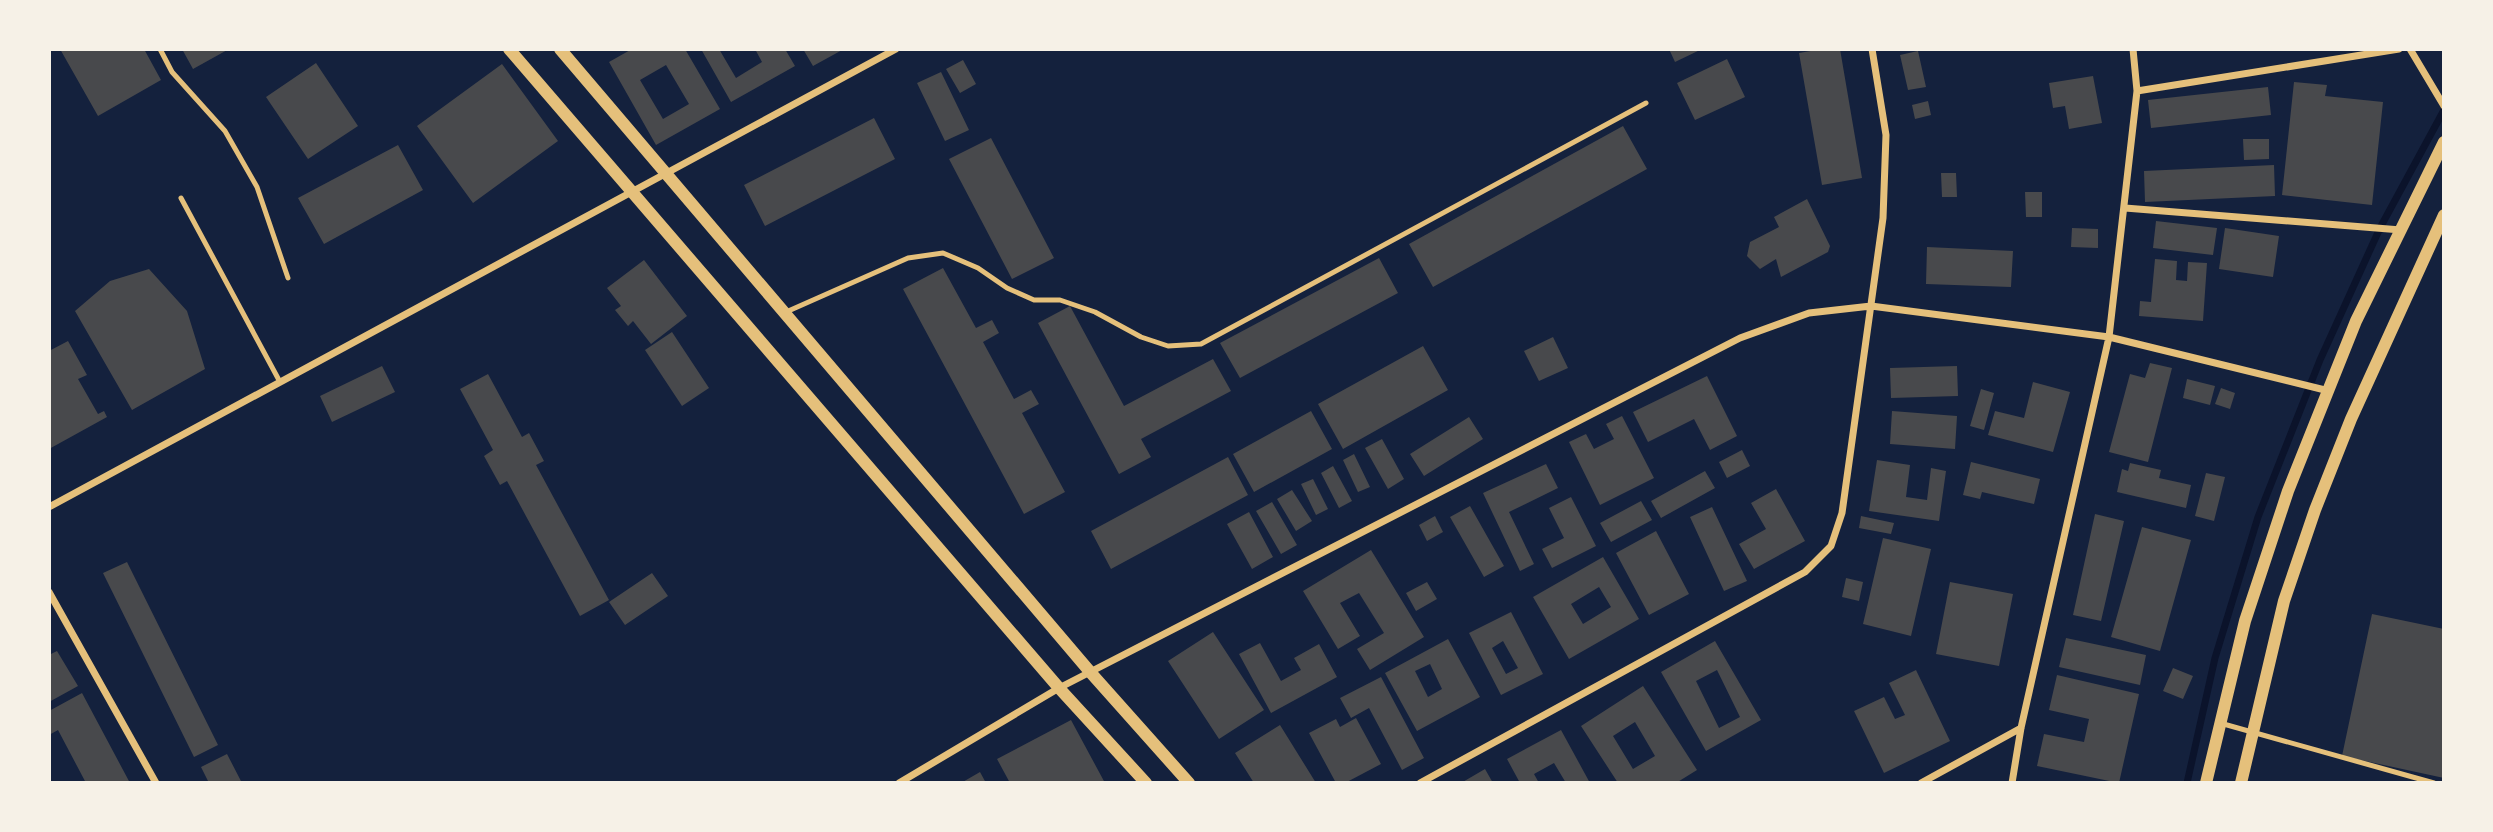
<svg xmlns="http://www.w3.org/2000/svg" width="2493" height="832" viewBox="0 0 2493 832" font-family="'Source Sans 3',sans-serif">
	<rect width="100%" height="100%" fill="#14213d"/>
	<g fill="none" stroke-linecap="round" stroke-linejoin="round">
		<!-- stream -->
		<path stroke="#0b132b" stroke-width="7" d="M 2187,783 L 2215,658 L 2258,517 L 2320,360 L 2380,228 L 2444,110"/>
	</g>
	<!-- building -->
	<path fill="#48494c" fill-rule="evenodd" d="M 60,49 L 144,49 L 161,80 L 98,116 Z
		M 182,49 L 229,49 L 193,69 Z
		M 632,49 L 685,49 L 720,109 L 656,145 L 609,62 ZM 666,65 L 689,104 L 663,119 L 640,80 Z
		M 701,49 L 719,49 L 736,78 L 762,62 L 755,49 L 785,49 L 795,66 L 731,102 Z
		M 803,49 L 844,49 L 813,66 Z
		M 1669,49 L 1702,49 L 1675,62 Z
		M 1822,49 L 1840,49 L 1862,178 L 1822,185 L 1799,53 Z
		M 1918,51 L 1926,87 L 1908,90 L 1900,55 Z
		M 1727,59 L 1745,97 L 1695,120 L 1677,83 Z
		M 963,60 L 976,84 L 960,93 L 946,69 Z
		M 316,63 L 358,126 L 308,159 L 266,97 Z
		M 502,64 L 558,141 L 473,203 L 417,126 Z
		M 941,72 L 969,130 L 945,141 L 917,83 Z
		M 2093,76 L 2102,123 L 2069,129 L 2065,106 L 2053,108 L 2049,83 Z
		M 2294,82 L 2327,85 L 2325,96 L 2383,102 L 2372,205 L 2282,195 Z
		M 2268,87 L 2271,115 L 2151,128 L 2148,100 Z
		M 1928,101 L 1931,115 L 1915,119 L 1912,105 Z
		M 874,118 L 895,159 L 765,226 L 744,185 Z
		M 1623,126 L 1647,169 L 1433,287 L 1409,244 Z
		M 991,138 L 1054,258 L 1012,279 L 949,159 Z
		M 2243,139 L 2269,139 L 2269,159 L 2244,160 Z
		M 398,145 L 423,190 L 324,244 L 298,198 Z
		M 2274,165 L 2275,196 L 2145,202 L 2144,171 Z
		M 1941,173 L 1956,173 L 1957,197 L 1942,197 Z
		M 2025,192 L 2042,192 L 2042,217 L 2026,217 Z
		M 1807,199 L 1830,246 L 1828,252 L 1781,277 L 1776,259 L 1760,269 L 1747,256 L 1750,242 L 1779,227 L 1774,217 Z
		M 2156,221 L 2217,228 L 2213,255 L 2153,248 Z
		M 2072,228 L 2098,229 L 2098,248 L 2071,247 Z
		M 2225,228 L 2279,236 L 2273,277 L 2219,269 Z
		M 1927,247 L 2013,251 L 2011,287 L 1926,284 Z
		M 1379,258 L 1398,293 L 1240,378 L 1220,343 Z
		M 2155,259 L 2177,261 L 2176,280 L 2187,281 L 2188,262 L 2207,263 L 2203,321 L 2139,316 L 2140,301 L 2151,302 Z
		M 644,260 L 687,316 L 651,344 L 633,321 L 628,326 L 615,310 L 621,306 L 607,288 Z
		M 943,268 L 976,328 L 992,320 L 999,333 L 983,342 L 1014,399 L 1031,390 L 1039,404 L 1022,413 L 1065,492 L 1024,514 L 903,289 Z
		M 149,269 L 187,311 L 205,369 L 132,410 L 75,311 L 110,281 Z
		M 1070,306 L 1124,406 L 1213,359 L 1231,391 L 1141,439 L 1151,457 L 1119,474 L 1038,323 Z
		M 672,332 L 709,388 L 682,406 L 645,350 Z
		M 1553,337 L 1568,368 L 1539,381 L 1524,351 Z
		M 68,341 L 87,375 L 78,379 L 98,414 L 104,411 L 107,417 L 49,449 L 49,351 Z
		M 1423,346 L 1448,390 L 1343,449 L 1318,404 Z
		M 2150,363 L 2172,368 L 2148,462 L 2109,452 L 2130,374 L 2145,378 Z
		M 382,366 L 395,392 L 332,422 L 320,396 Z
		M 1957,366 L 1958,396 L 1891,398 L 1890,368 Z
		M 488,374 L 522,437 L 529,433 L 544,461 L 536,465 L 609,600 L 580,616 L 507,481 L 500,485 L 484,456 L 493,450 L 460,389 Z
		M 1707,376 L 1737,436 L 1710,450 L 1694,419 L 1648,442 L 1633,412 Z
		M 2187,379 L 2215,386 L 2210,405 L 2183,398 Z
		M 2033,382 L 2070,392 L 2053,452 L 1988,435 L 1995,411 L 2024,418 Z
		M 2221,388 L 2235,393 L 2230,409 L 2215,404 Z
		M 1981,389 L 1994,393 L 1984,430 L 1970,426 Z
		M 1311,411 L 1332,449 L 1254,492 L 1233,454 Z
		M 1892,411 L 1957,416 L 1955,449 L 1890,444 Z
		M 1622,416 L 1654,478 L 1600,505 L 1569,442 L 1586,434 L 1594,449 L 1614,439 L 1606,424 Z
		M 1469,417 L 1483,439 L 1424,476 L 1410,454 Z
		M 1382,439 L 1404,479 L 1388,489 L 1365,448 Z
		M 1742,450 L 1750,466 L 1727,478 L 1719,462 Z
		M 1354,454 L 1370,487 L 1358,492 L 1343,460 Z
		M 1228,457 L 1248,495 L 1111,569 L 1091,531 Z
		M 1877,460 L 1910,465 L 1906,497 L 1927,500 L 1931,468 L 1946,471 L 1939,521 L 1869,511 Z
		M 1971,462 L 2040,479 L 2034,504 L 1982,492 L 1980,499 L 1963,495 Z
		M 2130,463 L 2161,470 L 2159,478 L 2191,485 L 2186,508 L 2117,492 L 2122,469 L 2128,471 Z
		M 1546,464 L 1558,488 L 1509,512 L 1534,564 L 1520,571 L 1483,493 Z
		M 1333,466 L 1352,501 L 1339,508 L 1321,473 Z
		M 1705,471 L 1715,488 L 1661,518 L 1651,501 Z
		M 2206,473 L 2225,477 L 2214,521 L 2195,516 Z
		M 1313,479 L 1328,509 L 1316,515 L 1301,484 Z
		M 1776,489 L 1805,541 L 1754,569 L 1739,544 L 1766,529 L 1751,503 Z
		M 1292,490 L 1312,521 L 1296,531 L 1277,499 Z
		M 1571,497 L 1596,546 L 1552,568 L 1542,549 L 1564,538 L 1549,508 Z
		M 1641,501 L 1652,520 L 1611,542 L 1600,523 Z
		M 1272,502 L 1297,545 L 1281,554 L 1256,511 Z
		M 1470,506 L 1504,566 L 1484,577 L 1450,517 Z
		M 1712,507 L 1747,581 L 1724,591 L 1690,517 Z
		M 1249,512 L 1273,557 L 1252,569 L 1227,524 Z
		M 2095,514 L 2124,521 L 2101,621 L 2073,615 Z
		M 1435,516 L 1443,532 L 1427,541 L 1419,525 Z
		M 1861,516 L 1894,523 L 1891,534 L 1859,528 Z
		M 2142,527 L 2191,540 L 2160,651 L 2111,637 Z
		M 1656,531 L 1689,594 L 1649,615 L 1616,553 Z
		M 1883,538 L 1931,549 L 1911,636 L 1863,624 Z
		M 1371,550 L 1424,637 L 1370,670 L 1357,649 L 1384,633 L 1359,593 L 1340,603 L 1360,636 L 1338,649 L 1303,591 Z
		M 1603,557 L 1639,619 L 1569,659 L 1533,597 ZM 1599,587 L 1611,607 L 1583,624 L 1571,604 Z
		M 127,562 L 218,745 L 194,757 L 103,573 Z
		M 652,573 L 668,596 L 625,625 L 609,602 Z
		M 1846,578 L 1863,582 L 1859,601 L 1842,597 Z
		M 1427,582 L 1437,599 L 1416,611 L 1406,593 Z
		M 1950,582 L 2013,594 L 1999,666 L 1936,654 Z
		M 1511,612 L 1543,674 L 1501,695 L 1469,633 ZM 1503,641 L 1518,668 L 1506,674 L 1492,648 Z
		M 2372,614 L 2444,629 L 2444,778 L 2342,756 Z
		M 1213,632 L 1264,710 L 1219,739 L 1168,661 Z
		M 2066,638 L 2146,655 L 2140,685 L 2059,667 Z
		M 1448,639 L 1480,697 L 1417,731 L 1385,673 ZM 1430,664 L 1442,689 L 1428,697 L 1415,671 Z
		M 1715,641 L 1761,720 L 1706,751 L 1661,672 ZM 1717,670 L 1740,717 L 1719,728 L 1696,681 Z
		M 1260,643 L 1281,681 L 1301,670 L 1294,658 L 1319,644 L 1337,677 L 1271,713 L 1239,654 Z
		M 57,651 L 78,686 L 49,702 L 49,655 Z
		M 2173,668 L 2193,676 L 2183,699 L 2163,691 Z
		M 1916,670 L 1950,741 L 1884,773 L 1854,711 L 1884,697 L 1895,719 L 1905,715 L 1889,683 Z
		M 2057,675 L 2139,694 L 2119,783 L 2037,766 L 2044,734 L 2084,742 L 2089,719 L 2049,710 Z
		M 1381,677 L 1424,758 L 1402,770 L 1369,708 L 1351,718 L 1340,698 Z
		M 1643,686 L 1697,770 L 1676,783 L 1618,783 L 1581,726 ZM 1635,722 L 1655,756 L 1633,769 L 1613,736 Z
		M 82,693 L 130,783 L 86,783 L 58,730 L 49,735 L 49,711 Z
		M 1356,718 L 1381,764 L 1345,783 L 1336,783 L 1309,733 L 1336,719 L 1340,727 Z
		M 1071,720 L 1105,783 L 1010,783 L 997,759 Z
		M 1280,725 L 1316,783 L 1254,783 L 1235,753 Z
		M 1561,730 L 1590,783 L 1566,783 L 1554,763 L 1534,774 L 1539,783 L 1520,783 L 1507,759 Z
		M 227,754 L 242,783 L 209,783 L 201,767 Z
		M 1485,769 L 1493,783 L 1461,783 Z
		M 980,772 L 986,783 L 961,783 Z"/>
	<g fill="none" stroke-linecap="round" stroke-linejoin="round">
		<!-- service -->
		<path stroke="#e5c07b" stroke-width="5" d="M 160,49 L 172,72 L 225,131 L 257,187 L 288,278
			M 181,198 L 280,382
			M 786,312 L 908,258 L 943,253 L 978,268 L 1007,288 L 1034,300 L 1060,300 L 1095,312 L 1141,337 L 1168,346 L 1201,344 L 1646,103
			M 2220,723 L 2434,783"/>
		<!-- minor -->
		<path stroke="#e5c07b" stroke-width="7" d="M 2133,49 L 2137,91
			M 2410,49 L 2444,106
			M 2125,208 L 2401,230
			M 49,507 L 896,49
			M 49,592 L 156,783
			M 899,783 L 1059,688 L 1740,338 L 1809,313 L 1871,306 L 2109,337 L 2329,391
			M 1420,783 L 1805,572 L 1831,546 L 1842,513 L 1883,218 L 1886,135 L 1872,49
			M 1921,783 L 2021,728
			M 2012,783 L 2021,728 L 2109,337 L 2137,91 L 2399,49"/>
		<!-- tertiary -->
		<path stroke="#e5c07b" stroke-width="12" d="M 509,49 L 1059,688 L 1146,783
			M 560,49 L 1091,673 L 1189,783
			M 2206,783 L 2245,621 L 2288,491 L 2356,321 L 2444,142
			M 2241,783 L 2284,601 L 2315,510 L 2351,419 L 2444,215"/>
	</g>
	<!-- border -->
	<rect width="2493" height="832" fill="none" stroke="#f6f1e7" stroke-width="102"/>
</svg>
